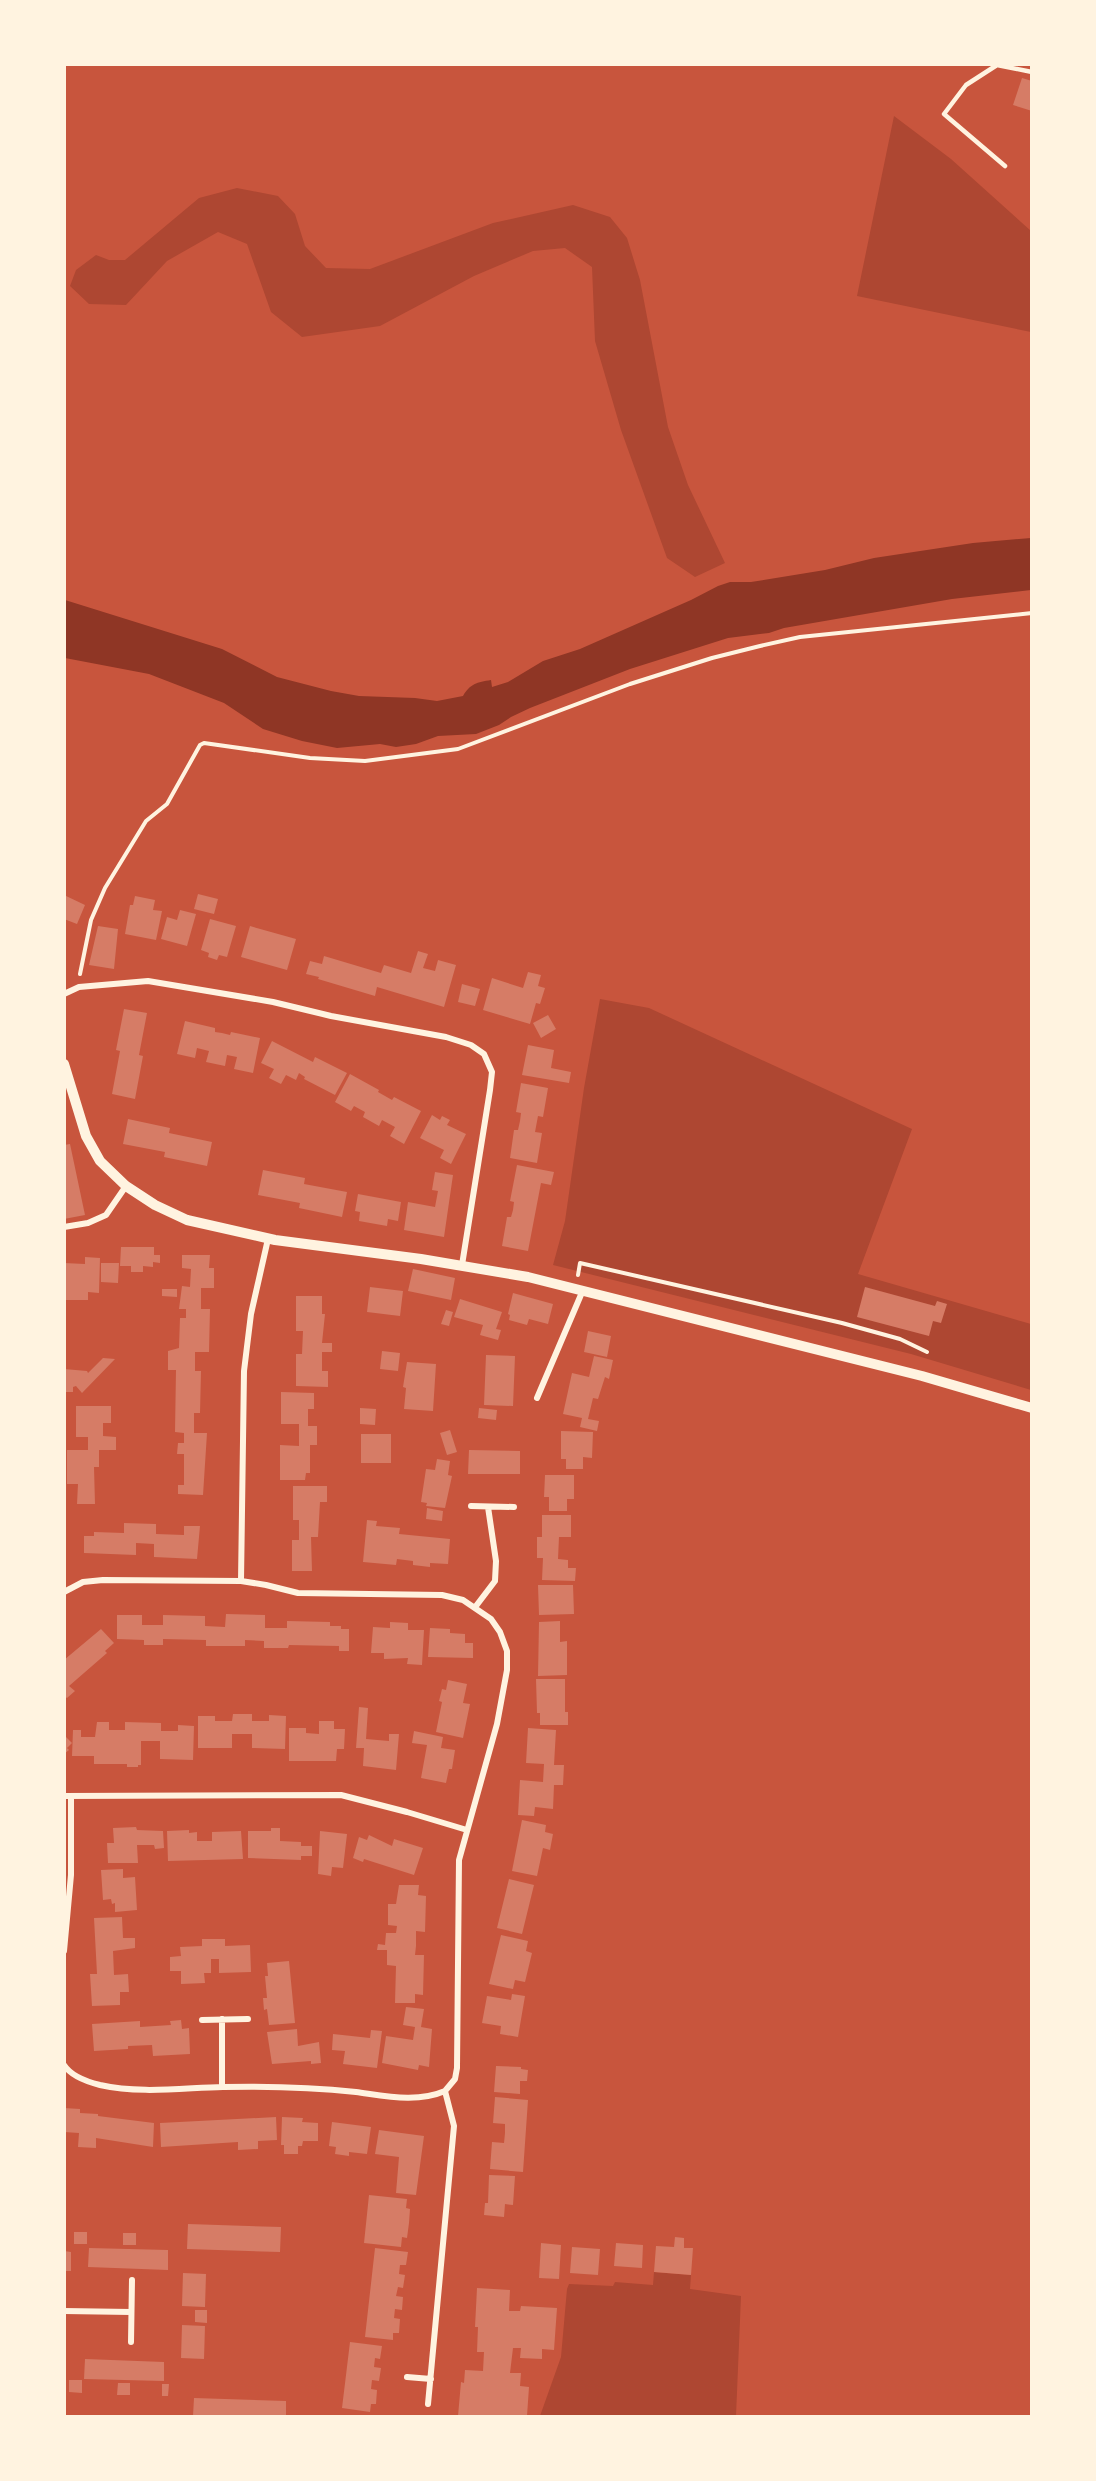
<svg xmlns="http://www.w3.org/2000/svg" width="1096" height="2481" viewBox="0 0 1096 2481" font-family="'Asap Condensed',sans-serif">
	<rect width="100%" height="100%" fill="#c8553d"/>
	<!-- green -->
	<path fill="#ae4732" d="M 894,116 L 951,159 L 1031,231 L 1031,332 L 857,296 Z
		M 237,188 L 278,196 L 295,214 L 305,246 L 326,268 L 370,269 L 493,223 L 573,205 L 610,217 L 627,238 L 640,280 L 668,427 L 688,485 L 725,563 L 695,577 L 667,558 L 621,430 L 595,341 L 592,267 L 565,248 L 533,251 L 474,276 L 380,326 L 302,337 L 271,312 L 247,244 L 218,232 L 167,261 L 126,305 L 89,304 L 70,286 L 76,270 L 96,255 L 109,260 L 125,260 L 199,198 Z
		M 600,999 L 649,1008 L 912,1129 L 858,1274 L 1031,1324 L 1031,1390 L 911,1354 L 553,1265 L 565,1221 L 584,1088 Z
		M 654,2272 L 691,2275 L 690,2289 L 741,2296 L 736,2416 L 540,2416 L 561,2357 L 567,2289 L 569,2284 L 613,2286 L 615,2282 L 653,2285 Z"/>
	<!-- water -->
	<path fill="#8f3625" d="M 1031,538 L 1031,590 L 952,599 L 784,628 L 769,633 L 728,638 L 630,669 L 530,708 L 511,717 L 499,725 L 476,734 L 438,736 L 416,744 L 396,747 L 380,744 L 337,748 L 302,741 L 263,729 L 224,703 L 149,674 L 65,658 L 65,600 L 222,649 L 277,677 L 331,691 L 359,696 L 415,698 L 437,701 L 463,696 C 470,684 477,682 491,680 L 492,687 L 508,682 L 543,661 L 580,649 L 691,600 L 718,586 L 730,582 L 751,582 L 825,570 L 874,558 L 973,543 Z"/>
	<!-- building -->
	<path fill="#d67c66" d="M 1022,78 L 1032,81 L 1032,111 L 1013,105 Z
		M 198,894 L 218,899 L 214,914 L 194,909 Z
		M 64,895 L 85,905 L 77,924 L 64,919 Z
		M 135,896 L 155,900 L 153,910 L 162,911 L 156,940 L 125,934 L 130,905 L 133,905 Z
		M 180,910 L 196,914 L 187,946 L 161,939 L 167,917 L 177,920 Z
		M 210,919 L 236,926 L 227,957 L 219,955 L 217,960 L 208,957 L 209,953 L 201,950 Z
		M 98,926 L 118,929 L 114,969 L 89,965 Z
		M 250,926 L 296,939 L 287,970 L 241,957 Z
		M 418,951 L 428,954 L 423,968 L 435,971 L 438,960 L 456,965 L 444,1007 L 377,987 L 375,996 L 318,979 L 319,977 L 306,974 L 310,961 L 322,964 L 324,956 L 381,973 L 384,965 L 411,973 Z
		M 528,972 L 541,975 L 538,986 L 545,988 L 540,1004 L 536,1003 L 530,1024 L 483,1010 L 492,978 L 523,988 Z
		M 462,984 L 480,989 L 475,1006 L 458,1002 Z
		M 124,1009 L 147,1013 L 139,1055 L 143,1056 L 135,1099 L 112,1094 L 120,1051 L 116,1050 Z
		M 548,1015 L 556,1029 L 541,1038 L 533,1023 Z
		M 185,1021 L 215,1028 L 215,1032 L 222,1033 L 230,1035 L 231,1032 L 260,1038 L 253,1073 L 234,1069 L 237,1057 L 227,1055 L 225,1066 L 206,1062 L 209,1051 L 197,1048 L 195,1058 L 177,1054 Z
		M 272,1041 L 313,1062 L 315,1057 L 347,1073 L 335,1095 L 304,1079 L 305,1077 L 299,1073 L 296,1080 L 286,1075 L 281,1084 L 269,1078 L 274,1069 L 261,1063 Z
		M 528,1045 L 554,1050 L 551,1068 L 571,1072 L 569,1083 L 522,1075 Z
		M 350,1074 L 379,1090 L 378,1092 L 392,1100 L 394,1097 L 421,1111 L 404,1144 L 390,1136 L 395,1127 L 382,1120 L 379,1126 L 363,1117 L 365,1112 L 354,1106 L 351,1111 L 335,1102 Z
		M 521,1083 L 548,1088 L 543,1117 L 538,1116 L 535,1132 L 542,1133 L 537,1163 L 510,1158 L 514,1130 L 518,1130 L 520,1121 L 521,1113 L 516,1112 Z
		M 432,1115 L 440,1120 L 442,1116 L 450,1120 L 447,1125 L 466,1134 L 451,1164 L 440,1158 L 444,1150 L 420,1138 Z
		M 128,1119 L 170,1128 L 169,1133 L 212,1142 L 207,1166 L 164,1157 L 165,1152 L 123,1144 Z
		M 70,1144 L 85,1215 L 64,1219 L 64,1145 Z
		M 517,1165 L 554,1172 L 551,1185 L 541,1183 L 528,1251 L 502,1246 L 507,1217 L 511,1217 L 513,1210 L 514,1202 L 510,1201 Z
		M 263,1170 L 305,1178 L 304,1184 L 347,1192 L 342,1217 L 299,1208 L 300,1203 L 258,1195 Z
		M 435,1172 L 453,1175 L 444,1237 L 404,1230 L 408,1202 L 435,1207 L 438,1191 L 432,1190 Z
		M 358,1194 L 401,1202 L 398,1221 L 388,1219 L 387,1226 L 359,1221 L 360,1212 L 355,1211 Z
		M 121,1247 L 154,1247 L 154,1255 L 160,1255 L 160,1263 L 153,1262 L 153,1267 L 143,1266 L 143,1272 L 131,1272 L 131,1266 L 120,1266 Z
		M 182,1255 L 210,1255 L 209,1268 L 214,1268 L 214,1288 L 201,1288 L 201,1309 L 210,1309 L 209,1352 L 195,1352 L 195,1371 L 201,1371 L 200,1413 L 194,1413 L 194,1433 L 207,1433 L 203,1495 L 178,1494 L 178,1485 L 184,1485 L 184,1454 L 177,1454 L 178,1443 L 184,1443 L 184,1433 L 175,1432 L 176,1370 L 168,1370 L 168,1351 L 179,1348 L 180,1318 L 186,1318 L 186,1309 L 179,1309 L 182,1286 L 190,1287 L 191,1269 L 182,1268 Z
		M 85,1257 L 100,1258 L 99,1293 L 88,1292 L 88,1300 L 64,1300 L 64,1263 L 85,1264 Z
		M 101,1263 L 119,1263 L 118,1283 L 101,1282 Z
		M 413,1269 L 455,1278 L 451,1300 L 408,1291 Z
		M 370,1287 L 403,1291 L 400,1316 L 367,1312 Z
		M 865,1287 L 935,1306 L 937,1301 L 947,1304 L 941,1323 L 933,1321 L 929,1336 L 857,1317 Z
		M 162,1289 L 177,1289 L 177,1297 L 162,1296 Z
		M 513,1293 L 553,1304 L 548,1324 L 529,1319 L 527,1325 L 509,1320 L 510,1315 L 508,1314 Z
		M 296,1296 L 322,1296 L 322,1314 L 325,1314 L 322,1343 L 332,1343 L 332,1352 L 322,1352 L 322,1371 L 328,1371 L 328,1387 L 296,1386 L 296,1354 L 302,1354 L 303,1331 L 296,1331 Z
		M 460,1299 L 502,1312 L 496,1329 L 501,1330 L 498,1340 L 480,1335 L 483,1325 L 454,1317 Z
		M 446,1310 L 453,1312 L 449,1326 L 441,1324 Z
		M 588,1331 L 611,1336 L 607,1357 L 584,1352 Z
		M 382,1351 L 400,1353 L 398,1371 L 380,1369 Z
		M 486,1355 L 515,1356 L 513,1406 L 484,1405 Z
		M 594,1356 L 613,1360 L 609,1379 L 605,1377 L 598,1399 L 593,1398 L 588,1419 L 599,1421 L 597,1431 L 580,1427 L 582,1418 L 563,1414 L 572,1373 L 589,1377 Z
		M 103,1358 L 115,1359 L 82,1393 L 76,1386 L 73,1387 L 73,1392 L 64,1392 L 64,1369 L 87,1371 L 88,1373 Z
		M 407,1362 L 436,1364 L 433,1411 L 404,1409 L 406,1388 L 403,1387 Z
		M 281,1392 L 314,1393 L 314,1409 L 308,1409 L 308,1426 L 317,1426 L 317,1445 L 310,1445 L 310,1473 L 306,1473 L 305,1480 L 280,1480 L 280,1445 L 299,1446 L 299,1424 L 281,1424 Z
		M 76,1406 L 111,1406 L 111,1423 L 103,1423 L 103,1436 L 116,1437 L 116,1450 L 99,1450 L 99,1467 L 94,1467 L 95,1504 L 77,1504 L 78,1484 L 67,1484 L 67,1450 L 88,1450 L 88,1437 L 76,1437 Z
		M 360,1408 L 376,1409 L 375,1425 L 360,1424 Z
		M 479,1408 L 497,1410 L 496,1420 L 478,1418 Z
		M 450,1430 L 457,1452 L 447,1455 L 440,1433 Z
		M 561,1431 L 593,1432 L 592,1458 L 583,1457 L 583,1469 L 566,1469 L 566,1459 L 561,1459 Z
		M 361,1434 L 391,1434 L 391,1463 L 361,1463 Z
		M 469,1450 L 520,1451 L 520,1474 L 468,1474 Z
		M 437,1459 L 450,1461 L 448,1475 L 452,1476 L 445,1508 L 426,1506 L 427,1503 L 421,1502 L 426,1469 L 435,1470 Z
		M 545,1475 L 574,1475 L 574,1499 L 567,1499 L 567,1511 L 549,1511 L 549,1497 L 544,1497 Z
		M 293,1486 L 327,1486 L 327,1502 L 320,1502 L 318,1537 L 311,1537 L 312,1571 L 292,1571 L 292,1540 L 299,1540 L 299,1520 L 293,1520 Z
		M 427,1508 L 443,1511 L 442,1521 L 426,1519 Z
		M 542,1515 L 571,1515 L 571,1537 L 559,1537 L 558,1559 L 568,1560 L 568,1568 L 576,1568 L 575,1581 L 542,1580 L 543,1558 L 537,1558 L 537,1537 L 542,1537 Z
		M 367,1520 L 377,1521 L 376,1526 L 400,1528 L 399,1534 L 450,1539 L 448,1564 L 430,1563 L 430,1567 L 413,1565 L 413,1561 L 397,1559 L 396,1565 L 363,1562 Z
		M 124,1523 L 156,1524 L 156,1534 L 184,1535 L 184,1526 L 200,1526 L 197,1559 L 154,1557 L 154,1544 L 136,1543 L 136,1555 L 84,1553 L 84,1536 L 94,1536 L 94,1532 L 124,1533 Z
		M 538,1585 L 573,1585 L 574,1614 L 539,1615 Z
		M 226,1614 L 265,1615 L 265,1628 L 287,1628 L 287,1621 L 330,1622 L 330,1626 L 341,1626 L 341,1629 L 349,1629 L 349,1651 L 339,1651 L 339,1646 L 289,1645 L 288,1648 L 264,1648 L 264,1641 L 245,1640 L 245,1646 L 206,1646 L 206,1640 L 163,1639 L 163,1645 L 144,1645 L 144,1640 L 117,1639 L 117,1615 L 142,1615 L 142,1625 L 163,1625 L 163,1615 L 205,1616 L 205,1626 L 225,1627 Z
		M 560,1621 L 560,1642 L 567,1641 L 567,1675 L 538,1676 L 539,1622 Z
		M 390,1622 L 408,1623 L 408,1630 L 424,1630 L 422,1665 L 407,1664 L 408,1658 L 384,1659 L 384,1653 L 371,1653 L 373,1627 L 390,1628 Z
		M 430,1628 L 450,1629 L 450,1633 L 465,1634 L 465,1643 L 473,1643 L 473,1658 L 428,1657 Z
		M 101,1629 L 114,1643 L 105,1651 L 107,1653 L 69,1686 L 75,1691 L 67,1698 L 64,1696 L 64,1660 Z
		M 536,1679 L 565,1679 L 565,1712 L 568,1712 L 568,1725 L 540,1725 L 540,1713 L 537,1713 Z
		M 448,1680 L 467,1684 L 463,1703 L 470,1704 L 463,1738 L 436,1732 L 442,1702 L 439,1701 L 442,1689 L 446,1690 Z
		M 359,1707 L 368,1708 L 366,1739 L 389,1741 L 389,1734 L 399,1734 L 396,1770 L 363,1766 L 364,1748 L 356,1748 Z
		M 233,1714 L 252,1714 L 252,1721 L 269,1721 L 269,1715 L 286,1716 L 285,1749 L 252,1748 L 252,1734 L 232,1734 L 232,1748 L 198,1748 L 198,1716 L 215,1716 L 215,1721 L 232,1721 Z
		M 319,1721 L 334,1721 L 334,1729 L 345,1729 L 344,1749 L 337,1749 L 336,1761 L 289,1761 L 289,1728 L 306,1728 L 306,1733 L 319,1734 Z
		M 97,1722 L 109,1722 L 109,1730 L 125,1730 L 125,1722 L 161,1723 L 161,1731 L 178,1731 L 178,1725 L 194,1726 L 193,1760 L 160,1759 L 160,1741 L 141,1741 L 141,1765 L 138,1765 L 138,1767 L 127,1767 L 127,1764 L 94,1764 L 94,1756 L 72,1756 L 73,1730 L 81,1730 L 81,1737 L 95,1737 Z
		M 528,1728 L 556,1730 L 554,1765 L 564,1765 L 563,1785 L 554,1785 L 553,1809 L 535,1807 L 534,1816 L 518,1815 L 520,1780 L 543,1782 L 544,1764 L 526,1763 Z
		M 414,1731 L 443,1737 L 441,1748 L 455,1750 L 452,1769 L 449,1769 L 446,1783 L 421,1778 L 427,1745 L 412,1743 Z
		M 64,1735 L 72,1743 L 67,1748 L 69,1750 L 64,1754 Z
		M 522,1820 L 546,1825 L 545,1832 L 553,1834 L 550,1850 L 543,1848 L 537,1876 L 512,1871 Z
		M 136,1827 L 137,1830 L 163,1831 L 164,1848 L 155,1849 L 154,1845 L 137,1845 L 138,1863 L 108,1863 L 107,1843 L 114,1843 L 113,1828 Z
		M 271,1828 L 280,1828 L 280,1841 L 301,1842 L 301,1846 L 312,1846 L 312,1856 L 301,1856 L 301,1860 L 248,1858 L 248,1831 L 271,1831 Z
		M 189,1830 L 189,1833 L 197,1832 L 197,1841 L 212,1841 L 212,1832 L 241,1831 L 243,1859 L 168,1861 L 167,1831 Z
		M 320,1831 L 347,1834 L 343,1868 L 332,1867 L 331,1876 L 318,1874 Z
		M 369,1835 L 392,1846 L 394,1839 L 423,1848 L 414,1875 L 364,1859 L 363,1862 L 353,1858 L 359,1837 L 367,1840 Z
		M 123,1869 L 123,1878 L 135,1877 L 137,1910 L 115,1912 L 115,1903 L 112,1904 L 111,1899 L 103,1900 L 101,1870 Z
		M 509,1879 L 534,1885 L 522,1934 L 497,1928 Z
		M 399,1885 L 419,1885 L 418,1895 L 426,1896 L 425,1932 L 416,1931 L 416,1946 L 415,1955 L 424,1955 L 423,1995 L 415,1994 L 415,2003 L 395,2003 L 396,1966 L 387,1965 L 387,1950 L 377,1950 L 378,1944 L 385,1945 L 386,1933 L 396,1933 L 397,1926 L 388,1925 L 388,1904 L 396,1904 Z
		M 122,1917 L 123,1938 L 135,1938 L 135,1948 L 113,1951 L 114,1975 L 128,1974 L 129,1992 L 120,1992 L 120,2005 L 92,2006 L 90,1974 L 97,1974 L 94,1918 Z
		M 501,1935 L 528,1941 L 526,1951 L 532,1953 L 525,1982 L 515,1980 L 513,1989 L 489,1984 Z
		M 202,1939 L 225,1939 L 225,1946 L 250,1945 L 251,1972 L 219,1973 L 219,1959 L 211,1959 L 211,1973 L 204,1973 L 205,1983 L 181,1984 L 181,1971 L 170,1971 L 170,1957 L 181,1956 L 180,1947 L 202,1946 Z
		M 289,1961 L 295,2023 L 269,2025 L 267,2009 L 264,2010 L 263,1998 L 267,1998 L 265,1976 L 268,1976 L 267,1963 Z
		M 512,1994 L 525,1996 L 518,2037 L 500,2034 L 501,2026 L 482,2023 L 487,1996 L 511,2000 Z
		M 406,2007 L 424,2009 L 421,2027 L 432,2029 L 429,2067 L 419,2065 L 418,2070 L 382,2063 L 386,2036 L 413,2040 L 415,2027 L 403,2025 Z
		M 181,2020 L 182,2029 L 189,2028 L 190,2054 L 153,2056 L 152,2045 L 128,2046 L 128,2049 L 94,2051 L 92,2024 L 140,2021 L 140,2027 L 171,2025 L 170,2021 Z
		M 297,2029 L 298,2046 L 319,2042 L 321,2063 L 311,2064 L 311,2061 L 272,2064 L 267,2032 Z
		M 371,2030 L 382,2031 L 377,2068 L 343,2064 L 345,2051 L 332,2050 L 333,2034 L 370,2038 Z
		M 496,2066 L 521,2067 L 521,2069 L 528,2070 L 527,2081 L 520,2081 L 520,2094 L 494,2092 Z
		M 495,2097 L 528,2100 L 523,2172 L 490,2169 L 492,2142 L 504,2143 L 505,2133 L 505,2124 L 493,2123 Z
		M 64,2108 L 80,2109 L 80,2113 L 98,2114 L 98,2116 L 154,2123 L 153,2147 L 96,2138 L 96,2148 L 78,2147 L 79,2133 L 64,2132 Z
		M 276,2117 L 277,2140 L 258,2141 L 258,2149 L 238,2150 L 238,2142 L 161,2147 L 160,2123 Z
		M 282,2117 L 303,2118 L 302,2122 L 318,2123 L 318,2141 L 303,2141 L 302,2146 L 298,2146 L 298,2154 L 284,2154 L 284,2145 L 281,2145 Z
		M 332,2122 L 371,2127 L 367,2154 L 349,2152 L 349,2156 L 335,2154 L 336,2147 L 329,2146 Z
		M 379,2130 L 424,2136 L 416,2195 L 396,2193 L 399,2157 L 375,2154 Z
		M 489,2175 L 515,2176 L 513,2205 L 505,2204 L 504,2217 L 484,2215 L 485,2203 L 488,2203 Z
		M 369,2195 L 407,2199 L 406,2208 L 410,2209 L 409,2223 L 407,2238 L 402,2237 L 401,2247 L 364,2243 Z
		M 188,2224 L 281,2227 L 280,2252 L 187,2249 Z
		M 74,2232 L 87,2232 L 87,2244 L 74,2244 Z
		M 123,2233 L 136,2233 L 136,2245 L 123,2245 Z
		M 675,2237 L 684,2238 L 684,2248 L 693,2248 L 691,2275 L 654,2272 L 656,2246 L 674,2247 Z
		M 541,2243 L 561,2245 L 559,2279 L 539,2278 Z
		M 616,2243 L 643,2245 L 642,2268 L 614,2266 Z
		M 572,2247 L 600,2249 L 598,2275 L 570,2273 Z
		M 89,2248 L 168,2250 L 168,2270 L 88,2267 Z
		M 375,2248 L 408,2252 L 406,2265 L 400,2265 L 399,2274 L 405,2275 L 403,2288 L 398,2287 L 396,2296 L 403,2297 L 402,2310 L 395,2309 L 394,2318 L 400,2319 L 399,2333 L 393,2333 L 393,2340 L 365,2337 Z
		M 64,2251 L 71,2252 L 71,2271 L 64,2271 Z
		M 183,2273 L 206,2274 L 205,2307 L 182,2306 Z
		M 477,2288 L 510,2290 L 509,2311 L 520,2311 L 521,2306 L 557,2308 L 554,2350 L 542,2349 L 542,2359 L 520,2358 L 521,2348 L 513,2348 L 510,2373 L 521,2373 L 520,2386 L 529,2387 L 527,2416 L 458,2416 L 461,2382 L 464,2383 L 465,2370 L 483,2371 L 484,2352 L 477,2352 L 478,2327 L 475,2327 Z
		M 195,2310 L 207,2310 L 207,2323 L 195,2322 Z
		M 182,2325 L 205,2326 L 204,2359 L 181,2358 Z
		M 350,2342 L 382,2346 L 380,2359 L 375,2358 L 374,2367 L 381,2368 L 379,2381 L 372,2380 L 371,2389 L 377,2390 L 376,2404 L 371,2404 L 370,2412 L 342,2408 Z
		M 85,2359 L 164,2362 L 164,2381 L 84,2379 Z
		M 69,2380 L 82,2380 L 82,2393 L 69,2392 Z
		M 118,2383 L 130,2383 L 130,2395 L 117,2395 Z
		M 162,2384 L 169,2384 L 168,2396 L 162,2396 Z
		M 194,2398 L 286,2401 L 286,2416 L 193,2416 Z"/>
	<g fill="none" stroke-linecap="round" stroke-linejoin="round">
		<!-- path -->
		<path stroke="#fff3e0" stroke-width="4" d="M 80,974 L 91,920 L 105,888 L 146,821 L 167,804 L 200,745 L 204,743 L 310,758 L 365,761 L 458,749 L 630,684 L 712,658 L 760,646 L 800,637 L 1032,613
			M 578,1275 L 580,1263 L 842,1323 L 900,1339 L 927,1352"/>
		<!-- service -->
		<path stroke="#fff3e0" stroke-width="4.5" d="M 1005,166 L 944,114 L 966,85 L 997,65 L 1032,72"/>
		<!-- minor -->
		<path stroke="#fff3e0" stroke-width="6" d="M 64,994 L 79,987 L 148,981 L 273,1002 L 331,1016 L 446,1037 L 471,1045 L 484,1054 L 492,1072 L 490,1090 L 462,1265
			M 64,1227 L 88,1223 L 106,1215 L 126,1186
			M 537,1398 L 583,1290
			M 471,1506 L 514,1507
			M 241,1581 L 266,1585 L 298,1593 L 442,1595 L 463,1600 L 491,1619 L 500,1632 L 507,1651 L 507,1670 L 497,1724 L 459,1860 L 457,2068 L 455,2079 L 445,2091 L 454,2126 L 428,2404
			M 64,1592 L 83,1582 L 103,1580 L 241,1581 L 244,1371 L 251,1314 L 268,1239
			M 476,1606 L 495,1581 L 496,1561 L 488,1507
			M 64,1796 L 341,1795 L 407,1812 L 467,1830
			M 64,1951 L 71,1875 L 71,1796
			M 222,2019 L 222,2087
			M 202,2020 L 248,2019
			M 64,2065 C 71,2076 88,2082 100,2085 C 140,2094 182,2088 223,2087 C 268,2086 311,2087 356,2092 C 386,2096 417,2103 445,2091
			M 64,2311 L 131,2312
			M 131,2342 L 132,2280
			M 407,2377 L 431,2379"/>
		<!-- tertiary -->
		<path stroke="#fff3e0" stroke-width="10" d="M 64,1064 L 86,1136 L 100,1161 L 126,1186 L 155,1205 L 187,1220 L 275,1240 L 421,1259 L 528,1277 L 922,1376 L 1032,1408"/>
	</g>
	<!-- border -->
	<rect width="1096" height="2481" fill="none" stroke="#fff3e0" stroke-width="132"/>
</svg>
